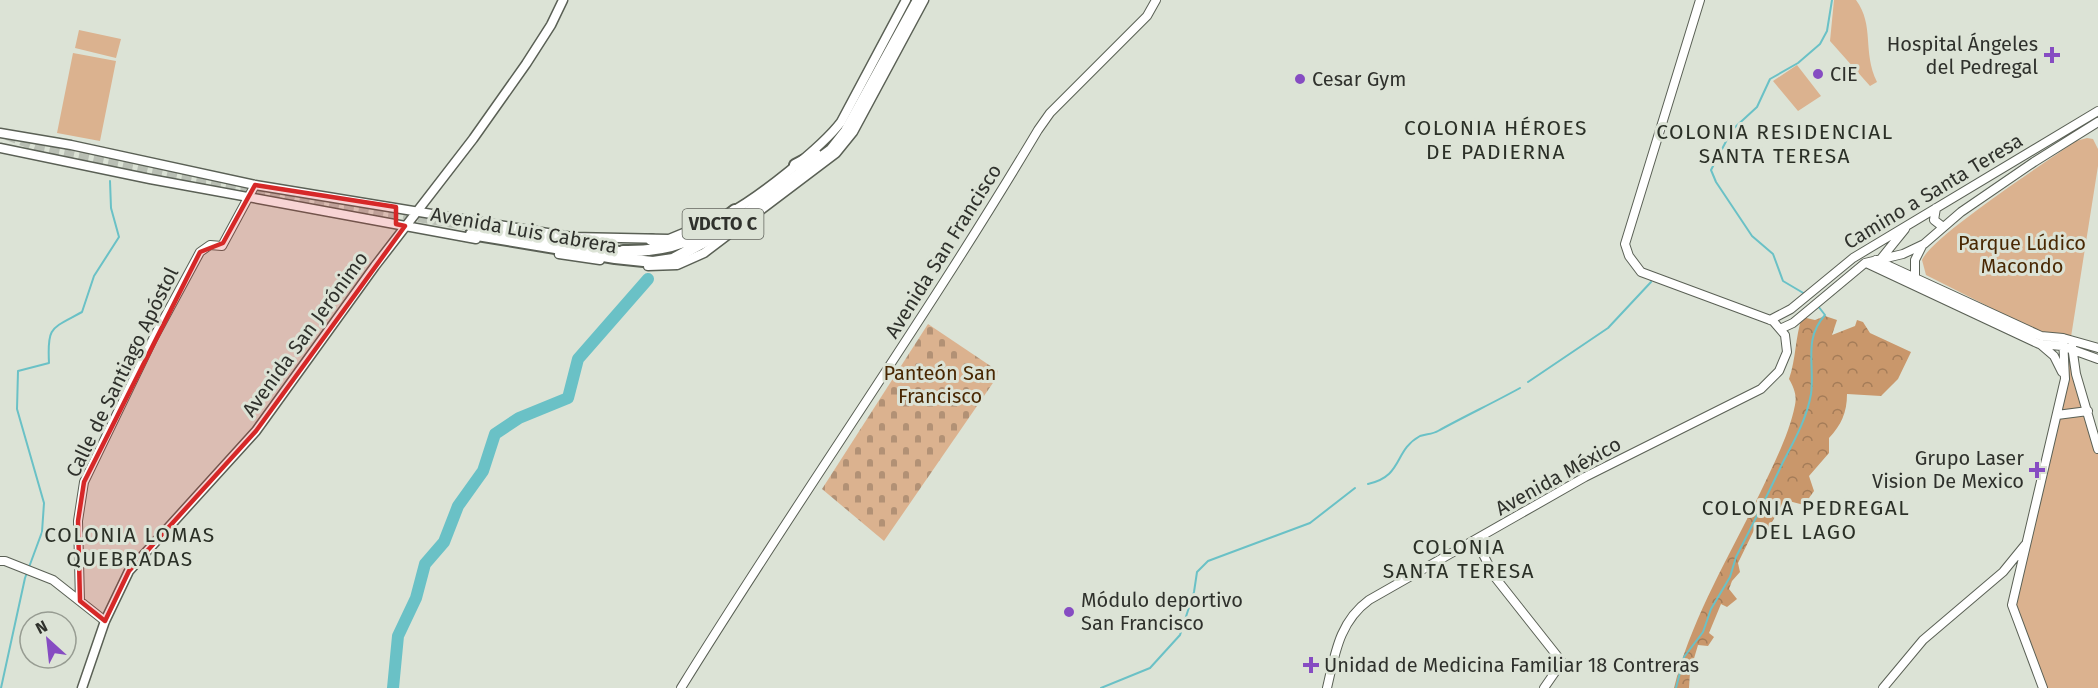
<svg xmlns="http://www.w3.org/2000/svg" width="2098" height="688" viewBox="0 0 2098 688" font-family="'Fira Sans',sans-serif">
	<defs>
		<pattern id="forest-crowns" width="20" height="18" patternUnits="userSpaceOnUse" patternTransform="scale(1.5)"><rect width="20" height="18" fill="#c9976b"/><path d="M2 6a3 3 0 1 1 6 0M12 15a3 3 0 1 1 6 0" fill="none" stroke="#a47c58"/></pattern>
		<pattern id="cemetery-stones" width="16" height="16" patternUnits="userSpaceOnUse" patternTransform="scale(1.5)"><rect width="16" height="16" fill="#dbb28f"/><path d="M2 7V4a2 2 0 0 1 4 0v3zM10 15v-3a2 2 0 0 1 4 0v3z" fill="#b29175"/></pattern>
	</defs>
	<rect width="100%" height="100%" fill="#dce3d6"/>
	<!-- green -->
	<path fill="#dbb28f" d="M 1834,0 L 1856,0 C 1875,26 1862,51 1877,82 L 1870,86 L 1830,41 Z
		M 79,30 L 121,39 L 116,58 L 75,48 Z
		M 73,53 L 116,61 L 100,141 L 57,133 Z
		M 1797,65 L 1821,96 L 1798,111 L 1773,81 Z
		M 2087,138 L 2093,139 L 2098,149 L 2098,166 L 2071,337 L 2041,333 L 1926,275 L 1922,260 C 1932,236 2049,160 2076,141 Z
		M 2062,346 L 2072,350 L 2098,443 L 2098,688 L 2043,688 L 2012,605 L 2065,379 Z"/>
	<!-- forest -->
	<path fill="url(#forest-crowns)" d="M 1825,316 L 1837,320 L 1832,335 L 1855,326 L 1857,320 L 1863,322 L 1870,333 L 1911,352 L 1898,379 L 1881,396 L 1847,394 C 1847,413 1841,425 1829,438 L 1829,453 L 1809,476 L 1814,491 L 1804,505 L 1785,500 L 1766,532 L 1757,524 L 1738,563 L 1740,572 L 1732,581 L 1729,589 L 1737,599 L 1727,607 L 1721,604 L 1709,633 L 1714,637 L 1708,646 L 1698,645 L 1690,672 L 1689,688 L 1674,688 C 1691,619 1730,555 1761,491 C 1774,463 1789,435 1795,405 C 1797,395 1794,388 1789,379 C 1796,359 1795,338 1802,317 L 1815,320 Z"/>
	<!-- cemetery -->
	<path fill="url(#cemetery-stones)" d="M 928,324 L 998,371 L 997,377 L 884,541 L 822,489 Z"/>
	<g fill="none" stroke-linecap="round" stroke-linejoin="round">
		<!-- stream -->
		<path stroke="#6ac1c6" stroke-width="2" d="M 1805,294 L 1783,281 L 1773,254 L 1752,236 L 1716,182 L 1711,170 L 1732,130 L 1757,107 L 1770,79 L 1798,63 L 1820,44 L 1827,31 L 1832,0
			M 1528,382 L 1608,328 L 1651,282
			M 1368,484 C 1404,476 1393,451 1420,436 C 1426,434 1433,434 1438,431 C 1465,416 1493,403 1520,388
			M 1,688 L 25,578 L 42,532 L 44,503 L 17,409 L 18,371 L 49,363 C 47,326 51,329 82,312 L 94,276 L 119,237 L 111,208 L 110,181
			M 1101,688 L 1150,668 L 1180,635 L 1194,592 L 1197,572 L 1208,561 L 1310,523 L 1355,488
			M 1676,688 L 1684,657 L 1703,632 L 1711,609 L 1730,577 L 1736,557 C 1752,526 1768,494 1783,462 C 1794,441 1807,418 1811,394 C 1815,365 1803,339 1825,315 L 1818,306"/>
		<!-- river -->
		<path stroke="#6ac1c6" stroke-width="12" d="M 393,688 L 398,636 L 416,598 L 425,564 L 444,542 L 458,506 L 483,471 L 495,434 L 519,418 L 568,398 L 578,359 L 648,279"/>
		<!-- motorway-tunnel -->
		<path stroke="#b9bfb4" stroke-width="10" stroke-dasharray="10 5" stroke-linecap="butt" d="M 7,135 L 42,148 L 180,178 L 472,226"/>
		<!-- tertiary casing -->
		<g stroke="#5a6055" stroke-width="10">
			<path id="tertiary" d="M 1936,208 L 1934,220 L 1943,227
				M 1876,260 L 2041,336 L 2063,338 L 2098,348
				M 1880,260 L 1905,229
				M 1866,263 L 2039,344 L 2062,346 L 2098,359
				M 1915,279 L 1915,260 L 1922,246
				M 1770,320 L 1791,309 L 1853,258 L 2098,111
				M 1780,329 L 1793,323 L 1865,263 L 1903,254 L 1924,244 L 1961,212 L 2034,162 L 2098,122
				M 2040,344 L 2054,356 L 2062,372
				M 2072,346 L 2076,374 L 2098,449
				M 2057,415 L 2088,411
				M 1476,540 L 1494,576 L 1562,662 L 1544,688
				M 0,561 L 5,561 L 53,580 L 105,621
				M 80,601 L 78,521 L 84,482 L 153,339 L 200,252 L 210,245 L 222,246 L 255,185
				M 681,688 C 797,500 925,320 1038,130 L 1050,113 L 1147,16 L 1156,0
				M 1327,688 C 1335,654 1339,622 1369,600 L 1585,477 L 1761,389 L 1779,371 L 1787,352 L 1785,335 L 1773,321 L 1641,272 L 1629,256 L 1625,244 L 1700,0
				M 1883,688 L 1923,640 L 2003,572 L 2025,545
				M 2043,688 L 2012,605 L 2065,379 L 2063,338"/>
		</g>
		<!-- secondary casing -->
		<g stroke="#5a6055" stroke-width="11">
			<path id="secondary" d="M 0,133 L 71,145 L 255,185 L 572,237 L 669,239 L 715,220
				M 0,148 L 150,179 L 476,239
				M 729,213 C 758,198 822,147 841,122 L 906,0
				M 559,254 L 600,260
				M 648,266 L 677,265 L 704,253 L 836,153 L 853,132 L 924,0
				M 82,688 L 105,621 L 129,571 L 256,431 L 375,266 L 473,139 L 526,64 L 551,25 L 563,0"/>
		</g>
		<!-- motorway casing -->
		<g stroke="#5a6055" stroke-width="14">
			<path id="motorway" d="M 795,165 L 816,154
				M 472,226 L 630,254
				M 471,234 L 615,258 L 653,262 L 673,259 L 717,235 L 831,150 L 846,131 L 918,0
				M 651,240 L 664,244
				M 623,251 C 672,252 698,240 735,210"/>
		</g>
		<!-- tertiary -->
		<use href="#tertiary" stroke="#fff" stroke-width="8"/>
		<!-- secondary -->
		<use href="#secondary" stroke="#fff" stroke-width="8"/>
		<!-- motorway -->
		<use href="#motorway" stroke="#fff" stroke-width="10"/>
	</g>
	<!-- marked area -->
	<path fill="#d62828" fill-opacity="0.2" stroke="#d62828" stroke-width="4.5" stroke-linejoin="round" d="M 255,185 L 396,207 L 396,224 L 405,226 L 256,431 L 129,571 L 105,621 L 80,601 L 78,521 L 84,482 L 200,252 L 223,243 Z"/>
	<!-- markers -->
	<g fill="#864cc2" stroke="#dce3d6" stroke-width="2">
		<path d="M2049 46h6v6h6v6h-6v6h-6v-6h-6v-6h6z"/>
		<circle cx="1818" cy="74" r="6"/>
		<circle cx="1300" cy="79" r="6"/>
		<path d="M2034 461h6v6h6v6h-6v6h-6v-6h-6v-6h6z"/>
		<circle cx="1069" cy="612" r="6"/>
		<path d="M1308 656h6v6h6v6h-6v6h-6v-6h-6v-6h6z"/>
	</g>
	<g text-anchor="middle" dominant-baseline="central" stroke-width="6" stroke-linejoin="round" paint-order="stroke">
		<!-- shield labels -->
		<rect fill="#dce3d6" stroke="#63665f" stroke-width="1.5" x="682.5" y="209" width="81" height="30" rx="4.5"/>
		<g font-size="18" font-weight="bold" fill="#2f312c">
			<text x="723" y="224">VDCTO C</text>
		</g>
		<!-- poi labels -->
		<g font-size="20" fill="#2f312c" stroke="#dce3d6" text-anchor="start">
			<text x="2038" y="44" text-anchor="end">Hospital Ángeles<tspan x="2038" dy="23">del Pedregal</tspan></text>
			<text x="1830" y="74">CIE</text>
			<text x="1312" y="79">Cesar Gym</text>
			<text x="2024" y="458" text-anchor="end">Grupo Laser<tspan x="2024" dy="23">Vision De Mexico</tspan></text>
			<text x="1081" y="600">Módulo deportivo<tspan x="1081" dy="23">San Francisco</tspan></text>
			<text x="1324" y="665">Unidad de Medicina Familiar 18 Contreras</text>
		</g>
		<!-- street labels -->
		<g font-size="20" fill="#2f312c" stroke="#dce3d6">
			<text transform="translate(1933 191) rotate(-31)">Camino a Santa Teresa</text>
			<text transform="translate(524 230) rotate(10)">Avenida Luis Cabrera</text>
			<text transform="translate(943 251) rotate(-58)">Avenida San Francisco</text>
			<text transform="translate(305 334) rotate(-54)">Avenida San Jerónimo</text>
			<text transform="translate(122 372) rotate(-64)">Calle de Santiago Apóstol</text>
			<text transform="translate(1558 476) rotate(-29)">Avenida México</text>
		</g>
		<!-- park labels -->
		<g font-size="20" fill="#492803" stroke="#dce3d6">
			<text x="2022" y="243">Parque Lúdico<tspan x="2022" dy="23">Macondo</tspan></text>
			<text x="940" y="373">Panteón San<tspan x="940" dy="23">Francisco</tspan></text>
		</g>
		<!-- neighbourhood labels -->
		<g font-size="21" letter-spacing="1.5" fill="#2b3027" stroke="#dce3d6">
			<text x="1496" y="128">COLONIA HÉROES<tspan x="1496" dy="24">DE PADIERNA</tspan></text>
			<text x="1775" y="132">COLONIA RESIDENCIAL<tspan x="1775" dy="24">SANTA TERESA</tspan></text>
			<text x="1806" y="508">COLONIA PEDREGAL<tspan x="1806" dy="24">DEL LAGO</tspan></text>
			<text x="130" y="535">COLONIA LOMAS<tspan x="130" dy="24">QUEBRADAS</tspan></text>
			<text x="1459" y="547">COLONIA<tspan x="1459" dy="24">SANTA TERESA</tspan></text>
		</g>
	</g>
	<!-- north arrow -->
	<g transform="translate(48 640) rotate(333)"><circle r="28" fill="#dce3d6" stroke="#979c92" stroke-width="1.5"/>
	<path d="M0-4.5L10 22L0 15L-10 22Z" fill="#864cc2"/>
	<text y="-9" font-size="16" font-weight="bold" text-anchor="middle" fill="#2f312c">N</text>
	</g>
</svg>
